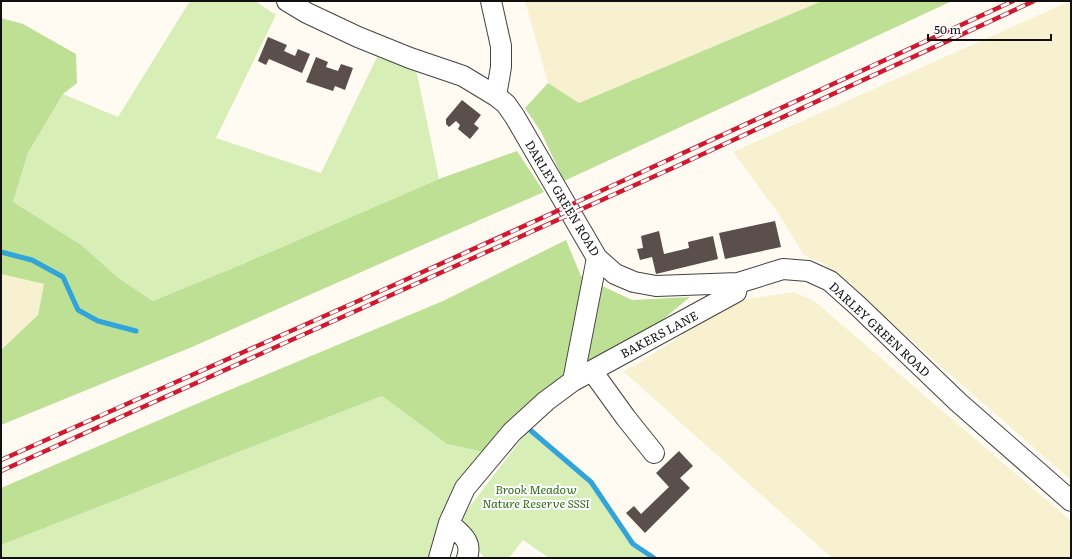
<svg xmlns="http://www.w3.org/2000/svg" width="1072" height="559" viewBox="0 0 1072 559" font-family="Literata,serif">
	<rect width="100%" height="100%" fill="#fffbf2"/>
	<!-- farmland -->
	<path fill="#f8f1cf" d="M 525,1 L 822,1 L 579,103 L 548,83 Z
		M 1070,1 L 1071,1 L 1071,480 L 824,264 L 804,255 L 778,213 L 733,152 Z
		M 1,274 L 44,284 L 38,315 L 1,350 Z
		M 794,292 L 814,301 L 1071,521 L 1071,558 L 832,558 L 623,371 L 636,365 L 734,301 Z"/>
	<!-- green -->
	<path fill="#d8eeb7" d="M 190,1 L 255,1 L 276,15 L 216,138 L 321,173 L 377,57 L 416,69 L 439,179 L 238,266 L 153,301 L 117,277 L 13,202 L 28,153 L 63,94 L 118,117 Z
		M 382,396 L 447,444 L 484,452 L 433,558 L 1,558 L 1,545 Z
		M 529,429 L 591,482 L 633,544 L 654,558 L 549,558 L 523,540 L 509,558 L 485,558 L 455,526 Z"/>
	<!-- forest -->
	<path fill="#bde095" d="M 822,1 L 952,1 L 564,181 L 541,132 L 525,108 L 548,83 L 579,103 Z
		M 1,18 L 23,24 L 76,54 L 77,83 L 63,94 L 28,153 L 13,202 L 81,245 L 117,277 L 153,301 L 238,266 L 439,179 L 517,151 L 544,192 L 393,258 L 192,347 L 1,425 L 1,350 L 38,315 L 44,284 L 1,274 Z
		M 566,240 L 581,276 L 632,300 L 690,297 L 661,321 L 608,359 L 558,379 L 484,452 L 447,444 L 382,396 L 1,545 L 1,488 L 208,399 L 443,301 Z"/>
	<g fill="none" stroke-linecap="round" stroke-linejoin="round">
		<!-- stream -->
		<path stroke="#31a4da" stroke-width="5" d="M 1,252 L 32,260 L 63,277 L 78,310 L 98,321 L 136,331
			M 529,429 L 591,482 L 633,544 L 654,558"/>
	</g>
	<!-- building -->
	<path fill="#5a4f4b" d="M 268,37 L 287,45 L 284,51 L 295,56 L 298,49 L 310,54 L 302,73 L 269,59 L 266,65 L 258,61 Z
		M 316,57 L 328,62 L 326,67 L 338,71 L 341,64 L 353,68 L 345,90 L 335,86 L 333,91 L 306,82 Z
		M 462,100 L 481,115 L 474,124 L 479,128 L 470,139 L 458,129 L 460,125 L 456,121 L 449,127 L 446,124 L 446,119 Z
		M 775,221 L 781,247 L 725,259 L 719,233 Z
		M 659,231 L 664,254 L 689,248 L 688,242 L 713,236 L 718,259 L 656,274 L 652,257 L 640,260 L 637,249 L 643,248 L 641,236 Z
		M 679,451 L 693,466 L 680,478 L 690,488 L 645,533 L 626,513 L 634,506 L 641,514 L 669,487 L 656,473 Z"/>
	<g fill="none" stroke-linecap="round" stroke-linejoin="round">
		<!-- minor casing -->
		<g stroke="#434343" stroke-width="22">
			<path id="minor" d="M 287,1 L 307,13 L 358,37 L 410,58 L 463,76 L 496,96 L 506,104 L 515,117 L 597,258 L 615,274 L 634,282 L 656,286 L 738,283 L 783,269 L 808,271 L 830,281 L 858,306 L 958,402 L 1071,501
				M 491,1 L 501,46 L 501,67 L 496,96
				M 592,371 L 626,418 L 654,453
				M 573,381 L 597,258
				M 449,523 C 460,534 473,540 467,558
				M 439,558 L 449,523 L 465,488 L 512,432 L 546,401 L 573,381 L 736,292 L 738,283"/>
		</g>
		<!-- minor -->
		<use href="#minor" stroke="#fff" stroke-width="20"/>
		<!-- rail casing -->
		<g stroke="#ce1931" stroke-width="4.5">
			<path id="rail" d="M 1,460 C 132,401 263,344 394,285 C 601,192 806,96 1013,1
				M 1,471 L 675,167 L 1034,1"/>
		</g>
		<!-- rail -->
		<use href="#rail" stroke="#fff" stroke-width="3" stroke-dasharray="9" stroke-linecap="butt"/>
	</g>
	<g text-anchor="middle" dominant-baseline="central" stroke-width="4" stroke-linejoin="round" paint-order="stroke">
		<!-- street labels -->
		<g font-size="12" fill="#101010" stroke="#fff">
			<text transform="translate(563 198) rotate(59)">DARLEY GREEN ROAD</text>
			<text transform="translate(880 329) rotate(43)">DARLEY GREEN ROAD</text>
			<text transform="translate(659 334) rotate(-28)">BAKERS LANE</text>
		</g>
		<!-- park labels -->
		<g font-size="12" font-style="italic" fill="#316f19" stroke="#fff">
			<text x="536" y="489">Brook Meadow<tspan x="536" dy="14">Nature Reserve SSSI</tspan></text>
		</g>
	</g>
	<!-- border -->
	<rect width="1072" height="559" fill="none" stroke="#101010" stroke-width="4"/>
	<!-- scale -->
	<path d="M928 34v6h123v-6" fill="none" stroke="#101010" stroke-width="2"/>
	<text x="934" y="34" font-size="12" fill="#101010" stroke="#ffffff" stroke-width="3" paint-order="stroke">50 m</text>
</svg>
